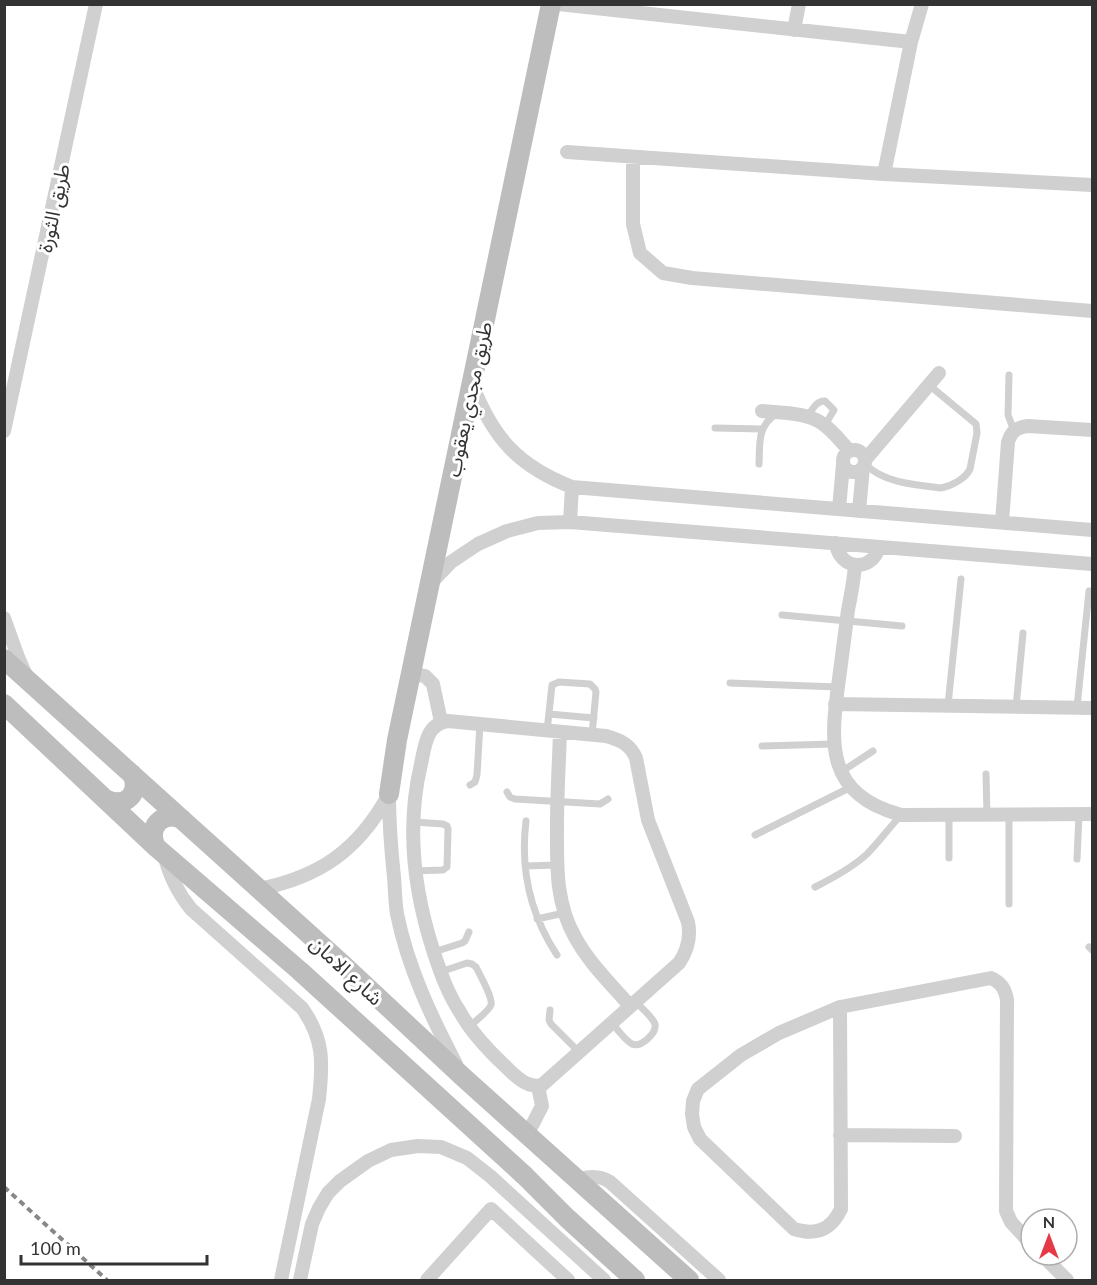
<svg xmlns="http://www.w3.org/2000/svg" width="1097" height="1285" viewBox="0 0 1097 1285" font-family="Lato,'Noto Sans Arabic',sans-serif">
	<rect width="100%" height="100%" fill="#fff"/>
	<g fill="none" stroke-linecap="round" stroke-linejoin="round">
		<!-- lane -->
		<path stroke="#d0d0d0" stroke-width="7" d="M 1009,375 L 1008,415 L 1014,431
			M 807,417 C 812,410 817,400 825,401 L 834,410 L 825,425
			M 715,428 L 762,429
			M 759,464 C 760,443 757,427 776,414
			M 865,464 C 884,483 915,485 941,488 C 952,486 966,478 970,469 L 977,433 L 976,424 L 929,385
			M 782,615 L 902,626
			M 730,683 L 838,687
			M 948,705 L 961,579
			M 1016,707 L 1023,633
			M 1077,707 L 1089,591
			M 549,714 L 594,718
			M 547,731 L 552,685 L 559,682 L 590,684 L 595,689 L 596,692 L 592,735
			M 762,746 L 833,744
			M 841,772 L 873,751
			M 986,774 L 987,815
			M 470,785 L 475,782 L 477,775 L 480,724
			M 507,792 L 510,797 L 515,799 L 600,804 L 608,799
			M 526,821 C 520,870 530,914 557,955
			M 414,822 L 443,824 L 447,826 L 448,829 L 447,867 L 443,870 L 414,871
			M 755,835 L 851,787
			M 949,858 L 949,815
			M 1077,859 L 1079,815
			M 525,866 L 557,865
			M 815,887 C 833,878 852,868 867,854 C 879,842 889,828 901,815
			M 1009,904 L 1009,815
			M 537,919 L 564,913
			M 1089,947 L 1092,950
			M 434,952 L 462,943 L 465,941 L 469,932
			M 440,972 L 467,963 L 472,964 L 476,967 C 480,975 493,998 491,1005 C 489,1011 474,1022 469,1027
			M 550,1010 L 549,1020 L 551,1024 L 579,1052
			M 612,1023 C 616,1028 626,1041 632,1044 C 641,1048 657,1033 655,1024 C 652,1016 641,1008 635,1001"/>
		<!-- street -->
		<path stroke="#d0d0d0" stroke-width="14" d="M 558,4 L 911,42
			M 794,30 L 799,4
			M 567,152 L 884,174 L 1092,185
			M 633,157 L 633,224 L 640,253 L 663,273 L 692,278 L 1092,311
			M 884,174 L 911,42 L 922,4
			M 472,384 C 493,438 518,466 572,487 L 1092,530
			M 762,411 C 781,413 807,412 823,424 C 833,431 841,442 850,451
			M 4,431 L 96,4
			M843 461a11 11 0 1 1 22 0a11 11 0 1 1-22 0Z
			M 865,460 L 939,373
			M 839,509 L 843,464
			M 859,511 L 863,467
			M 570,522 L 572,487
			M 1002,522 L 1008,442 C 1011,431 1018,427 1028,426 L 1092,430
			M 836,543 C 839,570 872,573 879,547
			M 855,565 C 854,580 851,595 848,610 C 845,633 842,656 839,679 C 830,744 825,794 901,815 L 1092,814
			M 431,583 L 451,562 L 478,544 L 507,531 L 538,523 L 570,522 L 1092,564
			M 4,618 L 18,657 L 26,675
			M 411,674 L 425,676 L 433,684 L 441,722
			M 835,704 L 1092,708
			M 448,721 L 606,736 C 620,740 630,744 636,758 L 648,820 L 688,922 C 691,937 688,950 679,963 L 542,1085 C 527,1089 514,1075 504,1065 C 487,1049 471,1032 460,1012 C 448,994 441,974 434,953 C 414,892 406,827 421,764 C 425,746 426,724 448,721 Z
			M 560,732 C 559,763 557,794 557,825 C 557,864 555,902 575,937 C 589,963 611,984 630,1006
			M 389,794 C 389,822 391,849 394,877 C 395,889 395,902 397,914 C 408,968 431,1016 456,1064
			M 164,854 C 169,875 177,892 191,909 L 302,1008 C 324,1039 323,1062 319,1099 L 281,1280
			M 259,889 C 320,877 358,850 388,796
			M 840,1007 L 841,1209 C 831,1230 816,1236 794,1229 L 700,1139 L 694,1127 L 692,1114 L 693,1101 L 698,1089 L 741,1055 L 779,1033 L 840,1007 L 991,978 C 1001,983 1005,988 1007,1000 L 1006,1211 L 1011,1222 L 1031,1244
			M 527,1135 L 542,1106 L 538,1086
			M 840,1135 L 955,1136
			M 578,1180 C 589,1176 599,1175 610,1182 L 719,1280
			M 1042,1255 L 1067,1280
			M 300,1280 L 312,1224 L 319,1208 L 328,1193 L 340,1181 L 368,1161 L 391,1150 L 418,1146 L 441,1147 L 467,1158 L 490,1176 L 604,1280
			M 427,1280 L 491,1209 L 568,1280"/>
		<!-- secondary -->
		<path stroke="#bdbdbd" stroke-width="20" d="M 4,659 L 341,963 L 463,1077 L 689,1280
			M 4,704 L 156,847 L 300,971 L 525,1176 L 567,1218 L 635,1280
			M 389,794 L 397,740 L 551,4
			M 107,800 C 126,808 141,793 132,774
			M 156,847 C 146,827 163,810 182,819"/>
		<!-- rail -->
		<path stroke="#888" stroke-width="4" stroke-dasharray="6 4.5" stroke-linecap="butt" d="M 4,1187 L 107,1280"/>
	</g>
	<g text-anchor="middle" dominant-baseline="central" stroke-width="6" stroke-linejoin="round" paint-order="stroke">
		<!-- street labels -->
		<g font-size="20" fill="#333" stroke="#fff">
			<text transform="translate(53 208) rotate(-78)">طريق الثورة</text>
			<text transform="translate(468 399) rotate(-78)">طريق مجدي يعقوب</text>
			<text transform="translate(347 970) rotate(43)">شارع الامان</text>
		</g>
	</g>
	<!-- border -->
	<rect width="1097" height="1285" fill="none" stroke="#333333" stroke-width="12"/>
	<!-- north arrow -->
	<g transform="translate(1049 1237)"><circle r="28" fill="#ffffff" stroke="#adadad" stroke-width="1.5"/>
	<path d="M0-4.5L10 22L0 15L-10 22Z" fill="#e63946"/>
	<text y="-9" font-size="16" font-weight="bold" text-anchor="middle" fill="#333333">N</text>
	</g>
	<!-- scale -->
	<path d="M21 1255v9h186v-9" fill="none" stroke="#333333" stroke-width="3"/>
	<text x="30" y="1255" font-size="18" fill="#333333" stroke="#ffffff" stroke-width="4.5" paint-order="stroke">100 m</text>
</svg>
